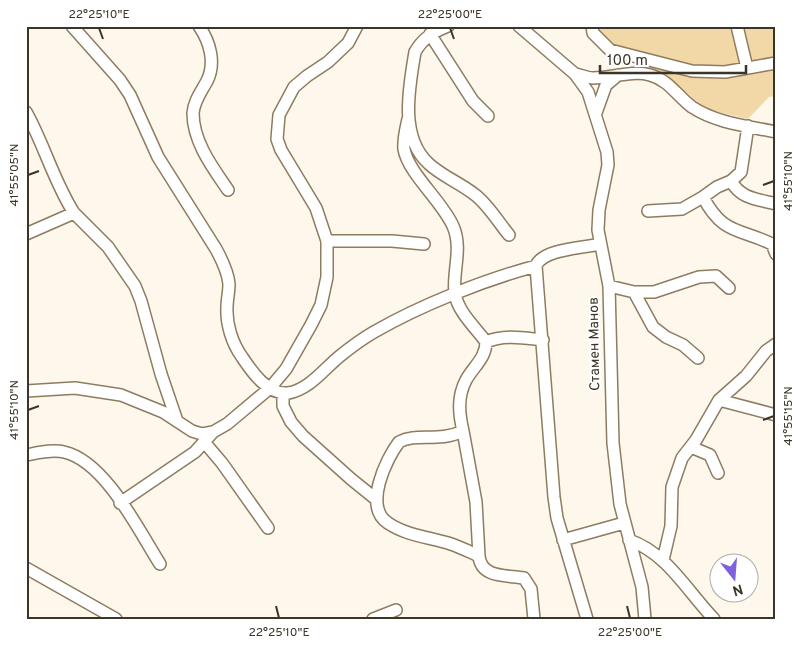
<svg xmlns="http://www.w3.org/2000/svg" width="802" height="645" viewBox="0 0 802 645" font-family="Overpass,sans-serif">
	<rect width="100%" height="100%" fill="#fef7eb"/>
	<!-- green -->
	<path fill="#f3d8a7" d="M 599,26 L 776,26 L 776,96 L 769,97 L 748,119 L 705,109 L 687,93 L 610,50 L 600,37 Z"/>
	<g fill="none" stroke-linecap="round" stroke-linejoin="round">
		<!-- minor casing -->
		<g stroke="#8d7c60" stroke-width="14">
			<path id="minor" d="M 72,26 L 120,80 L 130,95 L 158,157 L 216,249 C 222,260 228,272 229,284 C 229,292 227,300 227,307 C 226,324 232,343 242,357 C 252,372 268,395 288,393 C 309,390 325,368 340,356 C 351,347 362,339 374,332 C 421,305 484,280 536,266
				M 199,26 C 210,42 216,63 207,81 C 201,92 194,101 193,113 C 193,142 213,168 228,190
				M 448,26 C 433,32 423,38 415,52 C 409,88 399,137 429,164 C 442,176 460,183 474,194 C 488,204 498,222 509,235
				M 519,26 L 575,74 L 588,92 L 607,152 L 608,165 L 599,210 L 598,230 L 609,286 L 613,443 L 620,504 L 642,587 L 645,619
				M 592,26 L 593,33 L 610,50 L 692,71 L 725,72 L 776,63
				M 737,26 L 747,68
				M 430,34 L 473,101 L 488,116
				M 575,74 C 581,75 587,78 593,78 C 612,78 632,70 650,75 C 669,80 677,96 692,107 C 716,123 748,126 776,132
				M 26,112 C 44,144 54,182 74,213
				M 596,113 L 606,85 L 618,75
				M 408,119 C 406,129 403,139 404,149 C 408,173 442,201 453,226 C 463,249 452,272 455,294 C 458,312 476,328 486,342 C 504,334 524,338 543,340
				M 748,126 L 741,172 L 731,181 C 741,199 757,199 776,204
				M 731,181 L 717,187 L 703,197 C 723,235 739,228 772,244 L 776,254
				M 648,211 L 682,209 L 703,197
				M 26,234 L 74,213 L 108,247 L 135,286 L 141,301 L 161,374 L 177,421
				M 327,241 L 392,241 L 424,244
				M 609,286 L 634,292 L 654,292 L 699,277 L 716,276 L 729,288
				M 634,292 L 653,327 L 666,337 L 683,345 L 698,358
				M 486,342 C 486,358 473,367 466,380 C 457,397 459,414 463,431 C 438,443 417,432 399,442 C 386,459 363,507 388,523 C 407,536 430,537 451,544 C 460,547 470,552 479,556 C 481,578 506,575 524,578 L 531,589 L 534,619
				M 26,391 L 75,388 L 121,395 L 163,412 L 192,431 L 202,434 L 213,432 L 227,424 L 270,388 L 286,369 L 311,325 L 321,305 L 327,277 L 327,241 L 316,208 L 281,150 L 277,139 L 279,115 L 294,87 L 307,76 L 328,62 L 348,43 L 357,26
				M 283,393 L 283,406 L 291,422 L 303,436 L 351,479 L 377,500
				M 719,400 L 776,415
				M 463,431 L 476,502 L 479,556
				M 205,443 L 222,463 L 268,528
				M 691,447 L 710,455 L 718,473
				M 26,455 C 37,453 53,449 64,452 C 105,461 139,531 160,564
				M 120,503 L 195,452 L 213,432
				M 563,540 L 624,523
				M 629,540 C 667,553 687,591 714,619
				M 663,560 L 671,526 L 672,487 L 682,458 L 696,440 L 719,400 L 746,376 L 766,351 L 776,344
				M 26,568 L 116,619
				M 373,619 L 396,610
				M 587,619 L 557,518 L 554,497 L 536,266 C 542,249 584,248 600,244"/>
		</g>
		<!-- minor -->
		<use href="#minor" stroke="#fff" stroke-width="11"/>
	</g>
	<!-- ticks -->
	<path fill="none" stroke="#3b3428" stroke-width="2" d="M 99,28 L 103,39M 450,28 L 454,39M 28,175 L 39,171M 763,185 L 774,181M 28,410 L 39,406M 763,420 L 774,416M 276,606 L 279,618M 627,606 L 630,618"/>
	<g text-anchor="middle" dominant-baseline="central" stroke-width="4" stroke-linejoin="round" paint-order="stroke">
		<!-- street labels -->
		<g font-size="14" fill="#3b3428" stroke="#fff">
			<text transform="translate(595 344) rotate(-91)">Стамен Манов</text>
		</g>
	</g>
	<!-- border -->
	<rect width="802" height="645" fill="none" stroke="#ffffff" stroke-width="55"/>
	<!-- north arrow -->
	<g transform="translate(734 578) rotate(163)"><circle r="24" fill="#ffffff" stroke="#b1aea9"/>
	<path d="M0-4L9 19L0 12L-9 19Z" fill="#8061dc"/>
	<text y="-8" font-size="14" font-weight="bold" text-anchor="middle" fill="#3b3428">N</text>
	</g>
	<!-- scale -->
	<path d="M600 65v8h146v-8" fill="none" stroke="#3b3428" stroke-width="2.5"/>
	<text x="607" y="65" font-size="15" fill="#3b3428" stroke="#ffffff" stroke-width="4" paint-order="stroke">100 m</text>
	<rect x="28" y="28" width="746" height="590" fill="none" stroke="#3b3428" stroke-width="2"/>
	<g font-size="12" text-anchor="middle" fill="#3b3428">
		<text x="99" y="18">22°25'10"E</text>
		<text x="450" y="18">22°25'00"E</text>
		<text transform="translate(14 175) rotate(-90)" y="4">41°55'05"N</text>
		<text transform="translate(788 181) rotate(-90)" y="4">41°55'10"N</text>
		<text transform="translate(14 410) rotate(-90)" y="4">41°55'10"N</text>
		<text transform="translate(788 416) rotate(-90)" y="4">41°55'15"N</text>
		<text x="279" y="636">22°25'10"E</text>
		<text x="630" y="636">22°25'00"E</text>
	</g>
</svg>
